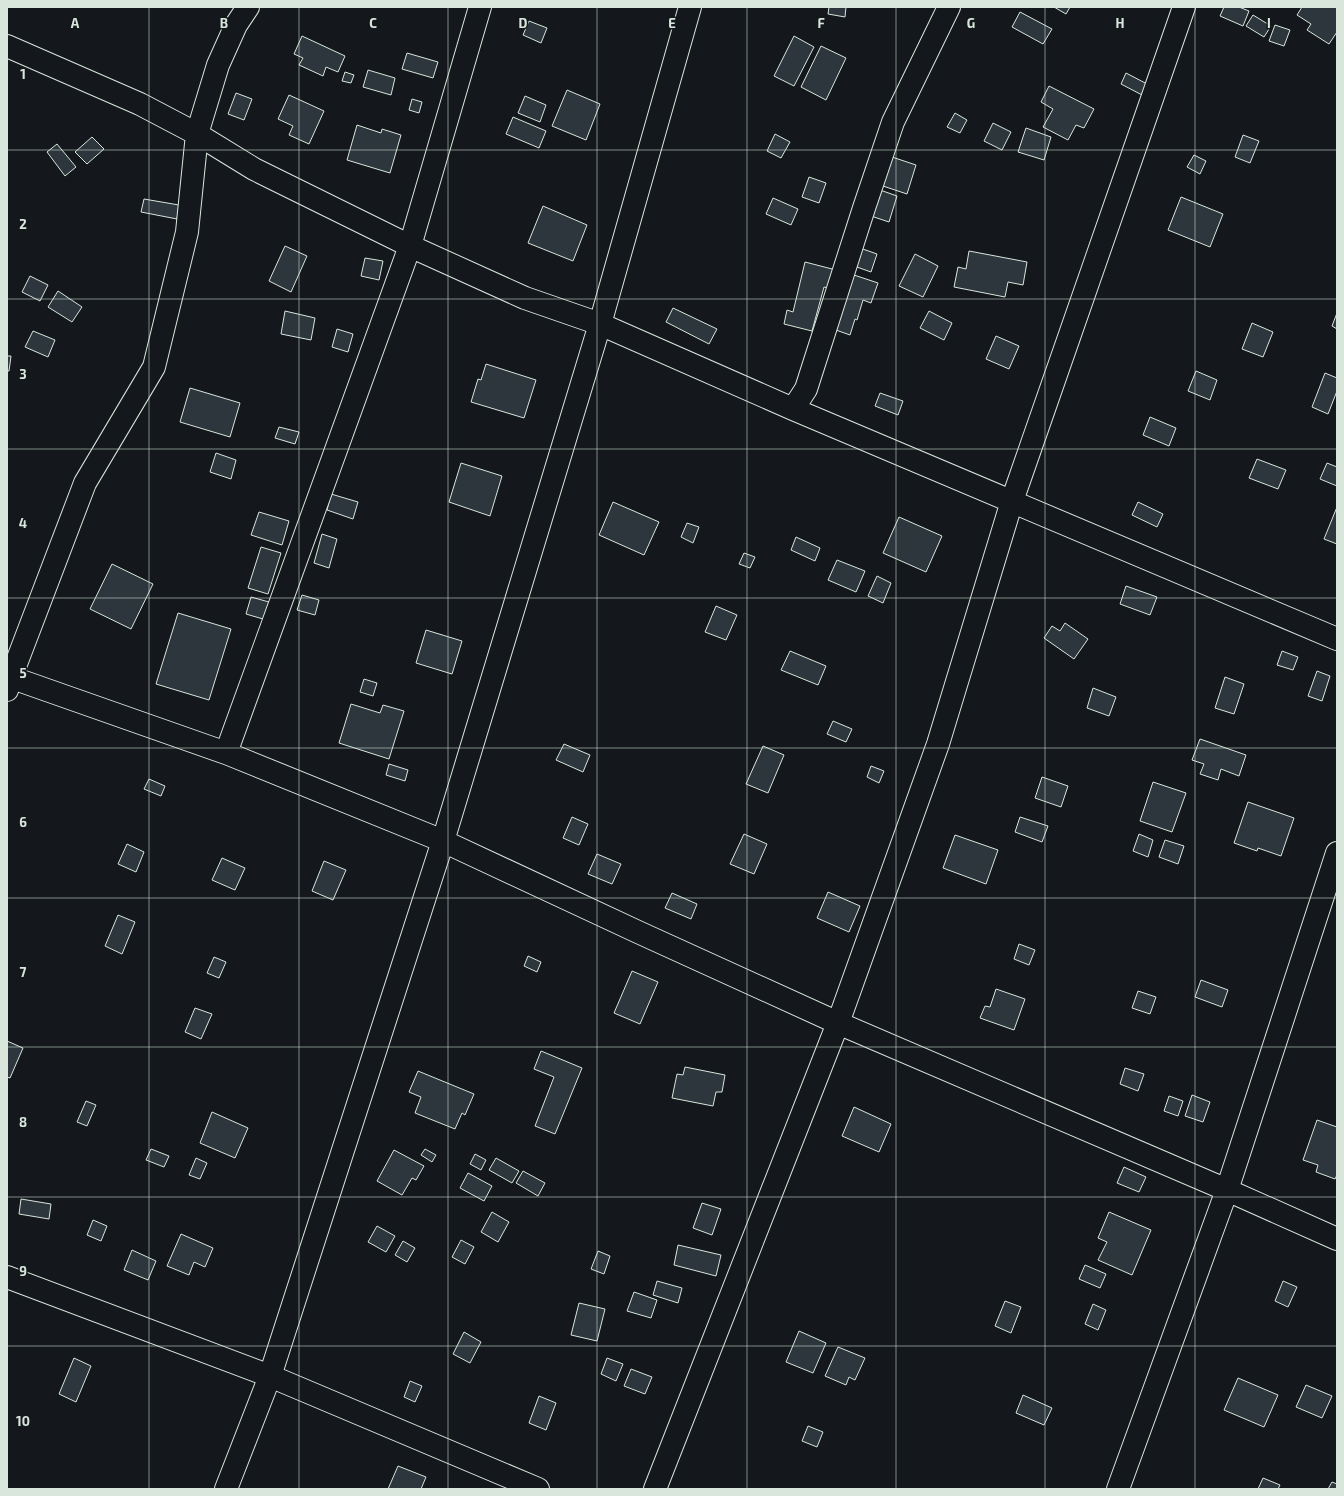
<svg xmlns="http://www.w3.org/2000/svg" width="1344" height="1496" viewBox="0 0 1344 1496" font-family="'Exo 2',sans-serif">
	<rect width="100%" height="100%" fill="#14181c"/>
	<!-- building -->
	<path fill="#2c363c" stroke="#d8e6dc" d="M 829,7 L 846,7 L 845,17 L 828,14 Z
		M 1054,7 L 1070,7 L 1066,14 Z
		M 1224,7 L 1239,7 L 1249,11 L 1243,26 L 1220,16 Z
		M 1302,7 L 1337,7 L 1337,32 L 1329,44 L 1307,30 L 1311,24 L 1297,15 Z
		M 1020,12 L 1052,29 L 1043,44 L 1012,27 Z
		M 1253,15 L 1271,26 L 1264,37 L 1246,26 Z
		M 529,21 L 547,28 L 541,43 L 523,35 Z
		M 1275,25 L 1290,30 L 1284,46 L 1269,41 Z
		M 302,36 L 345,56 L 338,72 L 326,67 L 323,76 L 299,65 L 303,58 L 294,54 Z
		M 794,36 L 814,47 L 794,86 L 774,76 Z
		M 821,46 L 846,58 L 826,100 L 801,87 Z
		M 407,53 L 438,62 L 433,78 L 402,69 Z
		M 368,70 L 395,78 L 391,95 L 363,87 Z
		M 345,72 L 354,75 L 351,83 L 342,81 Z
		M 1126,73 L 1149,85 L 1144,96 L 1121,84 Z
		M 1049,86 L 1094,109 L 1084,128 L 1076,125 L 1068,140 L 1043,127 L 1053,109 L 1041,102 Z
		M 567,90 L 600,104 L 586,140 L 552,126 Z
		M 236,93 L 252,99 L 244,120 L 228,114 Z
		M 289,95 L 324,111 L 309,144 L 289,135 L 293,126 L 278,119 Z
		M 525,96 L 546,105 L 540,122 L 518,113 Z
		M 412,99 L 422,102 L 419,113 L 409,110 Z
		M 955,113 L 967,120 L 960,133 L 947,127 Z
		M 513,117 L 546,131 L 539,148 L 506,134 Z
		M 993,123 L 1011,132 L 1002,150 L 984,141 Z
		M 357,125 L 381,133 L 382,129 L 401,135 L 390,173 L 347,160 Z
		M 1026,128 L 1051,137 L 1044,160 L 1018,152 Z
		M 775,134 L 790,142 L 781,158 L 767,151 Z
		M 1243,135 L 1259,141 L 1250,163 L 1235,157 Z
		M 92,137 L 104,149 L 87,164 L 75,152 Z
		M 57,144 L 76,167 L 65,176 L 47,152 Z
		M 886,155 L 916,165 L 907,194 L 877,184 Z
		M 1194,155 L 1206,161 L 1200,174 L 1187,167 Z
		M 809,177 L 826,183 L 819,203 L 802,197 Z
		M 880,190 L 897,196 L 889,222 L 871,216 Z
		M 1181,197 L 1223,214 L 1210,247 L 1168,230 Z
		M 773,198 L 798,209 L 791,225 L 766,214 Z
		M 144,199 L 179,205 L 177,219 L 141,212 Z
		M 543,206 L 587,225 L 573,261 L 528,243 Z
		M 285,246 L 307,256 L 291,292 L 269,281 Z
		M 860,248 L 877,254 L 871,272 L 854,266 Z
		M 969,251 L 1027,262 L 1023,285 L 1008,282 L 1005,297 L 954,287 L 958,267 L 966,269 Z
		M 915,254 L 938,266 L 923,297 L 899,286 Z
		M 365,258 L 383,261 L 379,280 L 361,276 Z
		M 805,262 L 836,270 L 831,289 L 824,287 L 812,331 L 784,324 L 787,310 L 793,312 Z
		M 851,274 L 878,283 L 871,303 L 863,300 L 857,320 L 855,319 L 850,335 L 833,329 Z
		M 30,276 L 48,285 L 40,301 L 22,292 Z
		M 58,291 L 82,307 L 72,322 L 48,307 Z
		M 673,308 L 717,329 L 709,344 L 666,322 Z
		M 285,311 L 315,318 L 311,340 L 281,334 Z
		M 929,311 L 952,323 L 944,340 L 920,328 Z
		M 1337,313 L 1337,329 L 1332,326 Z
		M 1252,323 L 1273,332 L 1263,357 L 1242,349 Z
		M 337,329 L 353,334 L 348,352 L 332,347 Z
		M 33,331 L 55,340 L 48,357 L 25,347 Z
		M 996,336 L 1019,346 L 1009,369 L 986,359 Z
		M 7,356 L 11,356 L 9,371 L 7,371 Z
		M 486,364 L 536,380 L 524,418 L 471,402 L 478,379 L 481,380 Z
		M 1196,371 L 1217,380 L 1210,400 L 1188,391 Z
		M 1325,373 L 1337,378 L 1337,391 L 1328,414 L 1312,407 Z
		M 190,388 L 240,403 L 230,437 L 180,422 Z
		M 880,393 L 903,401 L 898,415 L 875,406 Z
		M 1150,417 L 1176,428 L 1169,446 L 1143,435 Z
		M 279,427 L 299,432 L 295,444 L 275,438 Z
		M 216,453 L 236,460 L 231,479 L 210,472 Z
		M 1257,459 L 1286,470 L 1278,489 L 1249,478 Z
		M 461,463 L 502,476 L 490,516 L 449,502 Z
		M 1327,463 L 1337,467 L 1337,486 L 1320,479 Z
		M 331,494 L 358,502 L 353,519 L 327,510 Z
		M 613,502 L 659,522 L 644,555 L 599,535 Z
		M 1138,502 L 1163,514 L 1157,527 L 1132,515 Z
		M 1337,507 L 1337,544 L 1324,539 Z
		M 259,512 L 289,521 L 282,545 L 251,535 Z
		M 899,517 L 942,536 L 926,572 L 883,553 Z
		M 687,523 L 699,527 L 693,543 L 681,537 Z
		M 322,534 L 337,539 L 329,568 L 314,563 Z
		M 796,537 L 820,548 L 815,561 L 791,550 Z
		M 261,547 L 281,553 L 268,594 L 248,588 Z
		M 744,553 L 755,557 L 750,568 L 739,564 Z
		M 837,560 L 865,571 L 856,592 L 828,580 Z
		M 112,564 L 153,584 L 131,629 L 90,609 Z
		M 877,576 L 891,583 L 883,603 L 868,596 Z
		M 1126,586 L 1157,597 L 1150,615 L 1120,604 Z
		M 302,595 L 319,600 L 315,615 L 297,610 Z
		M 251,597 L 269,602 L 263,619 L 246,614 Z
		M 716,606 L 737,615 L 726,640 L 705,632 Z
		M 178,613 L 231,629 L 209,700 L 156,684 Z
		M 1065,623 L 1088,639 L 1074,659 L 1044,638 L 1052,626 L 1060,631 Z
		M 426,630 L 462,641 L 452,674 L 416,663 Z
		M 790,651 L 826,666 L 818,685 L 781,670 Z
		M 1282,651 L 1298,657 L 1293,670 L 1277,665 Z
		M 1317,671 L 1330,676 L 1322,701 L 1308,696 Z
		M 1225,677 L 1244,684 L 1234,714 L 1215,708 Z
		M 364,679 L 377,683 L 373,696 L 360,692 Z
		M 1093,688 L 1116,697 L 1109,716 L 1087,708 Z
		M 351,704 L 380,713 L 383,705 L 404,711 L 389,759 L 339,743 Z
		M 833,721 L 852,729 L 846,742 L 827,734 Z
		M 1200,739 L 1246,755 L 1239,776 L 1221,769 L 1218,780 L 1200,774 L 1204,764 L 1192,760 Z
		M 564,744 L 590,755 L 583,772 L 556,760 Z
		M 763,746 L 784,755 L 768,793 L 746,784 Z
		M 389,764 L 408,770 L 405,781 L 386,775 Z
		M 871,766 L 884,771 L 879,783 L 867,777 Z
		M 1042,777 L 1068,786 L 1061,807 L 1035,798 Z
		M 149,779 L 165,786 L 161,796 L 144,789 Z
		M 1153,782 L 1186,793 L 1172,832 L 1140,821 Z
		M 1248,802 L 1294,818 L 1281,856 L 1258,848 L 1257,851 L 1234,843 Z
		M 572,817 L 588,824 L 579,845 L 563,838 Z
		M 1020,817 L 1048,826 L 1042,842 L 1015,832 Z
		M 744,834 L 767,844 L 754,874 L 730,864 Z
		M 1139,834 L 1153,840 L 1148,857 L 1133,851 Z
		M 955,835 L 998,850 L 986,884 L 943,868 Z
		M 1165,840 L 1184,846 L 1178,864 L 1159,857 Z
		M 127,844 L 144,852 L 136,872 L 118,864 Z
		M 597,854 L 621,864 L 612,884 L 588,874 Z
		M 222,858 L 245,868 L 235,890 L 212,880 Z
		M 324,861 L 346,870 L 333,900 L 312,891 Z
		M 828,892 L 860,906 L 849,932 L 817,918 Z
		M 672,893 L 697,904 L 691,919 L 665,908 Z
		M 118,915 L 135,922 L 122,954 L 105,946 Z
		M 1019,944 L 1035,950 L 1029,965 L 1014,959 Z
		M 528,956 L 541,962 L 537,972 L 524,966 Z
		M 214,957 L 226,962 L 219,978 L 207,973 Z
		M 632,971 L 658,982 L 640,1024 L 614,1013 Z
		M 1201,980 L 1228,990 L 1222,1007 L 1195,997 Z
		M 996,989 L 1025,999 L 1014,1030 L 980,1018 L 985,1006 L 990,1007 Z
		M 1138,991 L 1156,997 L 1150,1014 L 1132,1008 Z
		M 195,1008 L 212,1014 L 201,1039 L 185,1032 Z
		M 7,1041 L 23,1048 L 10,1078 L 7,1077 Z
		M 541,1051 L 582,1068 L 555,1134 L 535,1126 L 554,1077 L 534,1069 Z
		M 685,1067 L 725,1075 L 722,1092 L 716,1092 L 713,1106 L 672,1098 L 677,1074 L 683,1075 Z
		M 1125,1068 L 1144,1074 L 1138,1091 L 1120,1084 Z
		M 418,1071 L 474,1094 L 465,1115 L 462,1113 L 455,1129 L 415,1113 L 421,1097 L 409,1092 Z
		M 1192,1095 L 1210,1102 L 1203,1122 L 1185,1116 Z
		M 1169,1096 L 1183,1101 L 1178,1116 L 1164,1111 Z
		M 86,1101 L 96,1105 L 87,1126 L 77,1122 Z
		M 854,1107 L 891,1124 L 879,1152 L 842,1136 Z
		M 212,1112 L 248,1128 L 235,1158 L 200,1143 Z
		M 1317,1120 L 1337,1127 L 1337,1175 L 1335,1179 L 1316,1172 L 1318,1165 L 1303,1160 Z
		M 151,1149 L 169,1156 L 164,1167 L 146,1160 Z
		M 425,1149 L 436,1155 L 432,1162 L 421,1155 Z
		M 394,1150 L 424,1166 L 416,1180 L 412,1178 L 402,1195 L 377,1181 Z
		M 475,1154 L 486,1160 L 481,1170 L 470,1164 Z
		M 196,1158 L 207,1163 L 200,1179 L 189,1175 Z
		M 496,1158 L 519,1171 L 512,1183 L 489,1170 Z
		M 1124,1167 L 1146,1177 L 1139,1192 L 1117,1183 Z
		M 523,1171 L 545,1183 L 538,1196 L 516,1183 Z
		M 468,1173 L 492,1186 L 484,1201 L 460,1188 Z
		M 21,1199 L 51,1204 L 49,1219 L 19,1214 Z
		M 702,1203 L 721,1209 L 712,1235 L 693,1228 Z
		M 492,1212 L 509,1222 L 498,1242 L 481,1232 Z
		M 1109,1212 L 1151,1230 L 1132,1275 L 1098,1260 L 1107,1242 L 1098,1238 Z
		M 93,1220 L 107,1226 L 101,1241 L 87,1235 Z
		M 377,1226 L 395,1236 L 386,1252 L 368,1242 Z
		M 181,1234 L 213,1248 L 205,1267 L 194,1262 L 189,1275 L 167,1266 Z
		M 461,1240 L 474,1247 L 465,1264 L 452,1257 Z
		M 403,1241 L 415,1248 L 407,1262 L 395,1255 Z
		M 678,1245 L 721,1255 L 716,1276 L 674,1265 Z
		M 132,1250 L 156,1261 L 148,1280 L 124,1270 Z
		M 598,1251 L 610,1256 L 604,1274 L 591,1269 Z
		M 1085,1265 L 1106,1274 L 1100,1288 L 1079,1279 Z
		M 657,1281 L 682,1288 L 678,1303 L 653,1295 Z
		M 1283,1281 L 1297,1287 L 1288,1307 L 1275,1301 Z
		M 634,1292 L 657,1300 L 651,1318 L 627,1311 Z
		M 1005,1301 L 1021,1307 L 1011,1333 L 995,1326 Z
		M 579,1303 L 605,1309 L 597,1341 L 571,1335 Z
		M 1093,1304 L 1106,1310 L 1098,1330 L 1085,1324 Z
		M 799,1331 L 826,1343 L 813,1373 L 786,1362 Z
		M 464,1332 L 481,1342 L 470,1363 L 453,1354 Z
		M 838,1347 L 865,1358 L 855,1380 L 849,1377 L 846,1385 L 825,1376 Z
		M 74,1358 L 91,1366 L 76,1402 L 59,1394 Z
		M 607,1358 L 623,1364 L 616,1381 L 601,1374 Z
		M 631,1369 L 652,1377 L 645,1394 L 624,1386 Z
		M 1238,1378 L 1278,1395 L 1264,1427 L 1224,1410 Z
		M 410,1381 L 422,1386 L 415,1402 L 404,1397 Z
		M 1306,1385 L 1332,1396 L 1322,1418 L 1296,1407 Z
		M 1023,1395 L 1052,1408 L 1044,1425 L 1016,1413 Z
		M 539,1396 L 556,1403 L 546,1430 L 529,1423 Z
		M 808,1426 L 823,1432 L 817,1447 L 802,1441 Z
		M 398,1466 L 426,1477 L 421,1489 L 388,1489 Z
		M 1263,1478 L 1280,1485 L 1278,1489 L 1258,1489 Z
		M 1332,1482 L 1337,1484 L 1337,1489 L 1328,1489 Z"/>
	<g fill="none" stroke-linecap="round" stroke-linejoin="round">
		<!-- minor casing -->
		<g stroke="#d8e6dc" stroke-width="24">
			<path id="minor" d="M 7,46 L 140,104 L 197,134 L 254,169 L 410,246 L 525,298 L 600,324 L 793,409 L 1337,639
				M 793,409 L 806,389 L 864,208 L 893,122 L 949,7
				M 7,676 L 226,753 L 443,841 L 638,932 L 838,1023 L 1227,1190 L 1337,1239
				M 7,690 L 11,677 L 85,483 L 154,367 L 187,232 L 197,134 L 218,65 L 236,25 L 248,7
				M 226,753 L 410,246 L 480,7
				M 7,1277 L 270,1376 L 538,1489
				M 226,1489 L 270,1376 L 443,841 L 600,324 L 690,7
				M 655,1489 L 838,1023 L 938,744 L 1012,501 L 1184,7
				M 1118,1489 L 1227,1190 L 1337,853"/>
		</g>
		<!-- minor -->
		<use href="#minor" stroke="#14181c" stroke-width="22"/>
	</g>
	<!-- grid -->
	<path fill="none" stroke="#d8e6dc" stroke-width="1" stroke-opacity="0.55" d="M 149,7 L 149,1489M 299,7 L 299,1489M 448,7 L 448,1489M 597,7 L 597,1489M 747,7 L 747,1489M 896,7 L 896,1489M 1045,7 L 1045,1489M 1195,7 L 1195,1489M 7,150 L 1337,150M 7,299 L 1337,299M 7,449 L 1337,449M 7,598 L 1337,598M 7,748 L 1337,748M 7,898 L 1337,898M 7,1047 L 1337,1047M 7,1197 L 1337,1197M 7,1346 L 1337,1346"/>
	<g font-size="13" text-anchor="middle" font-weight="bold" fill="#d8e6dc" stroke="#14181c" stroke-width="3" stroke-linejoin="round" paint-order="stroke">
		<text x="75" y="28">A</text>
		<text x="224" y="28">B</text>
		<text x="373" y="28">C</text>
		<text x="523" y="28">D</text>
		<text x="672" y="28">E</text>
		<text x="821" y="28">F</text>
		<text x="971" y="28">G</text>
		<text x="1120" y="28">H</text>
		<text x="1269" y="28">I</text>
		<text x="23" y="79">1</text>
		<text x="23" y="229">2</text>
		<text x="23" y="379">3</text>
		<text x="23" y="528">4</text>
		<text x="23" y="678">5</text>
		<text x="23" y="827">6</text>
		<text x="23" y="977">7</text>
		<text x="23" y="1127">8</text>
		<text x="23" y="1276">9</text>
		<text x="23" y="1426">10</text>
	</g>
	<!-- border -->
	<rect width="1344" height="1496" fill="none" stroke="#d8e6dc" stroke-width="16"/>
</svg>
